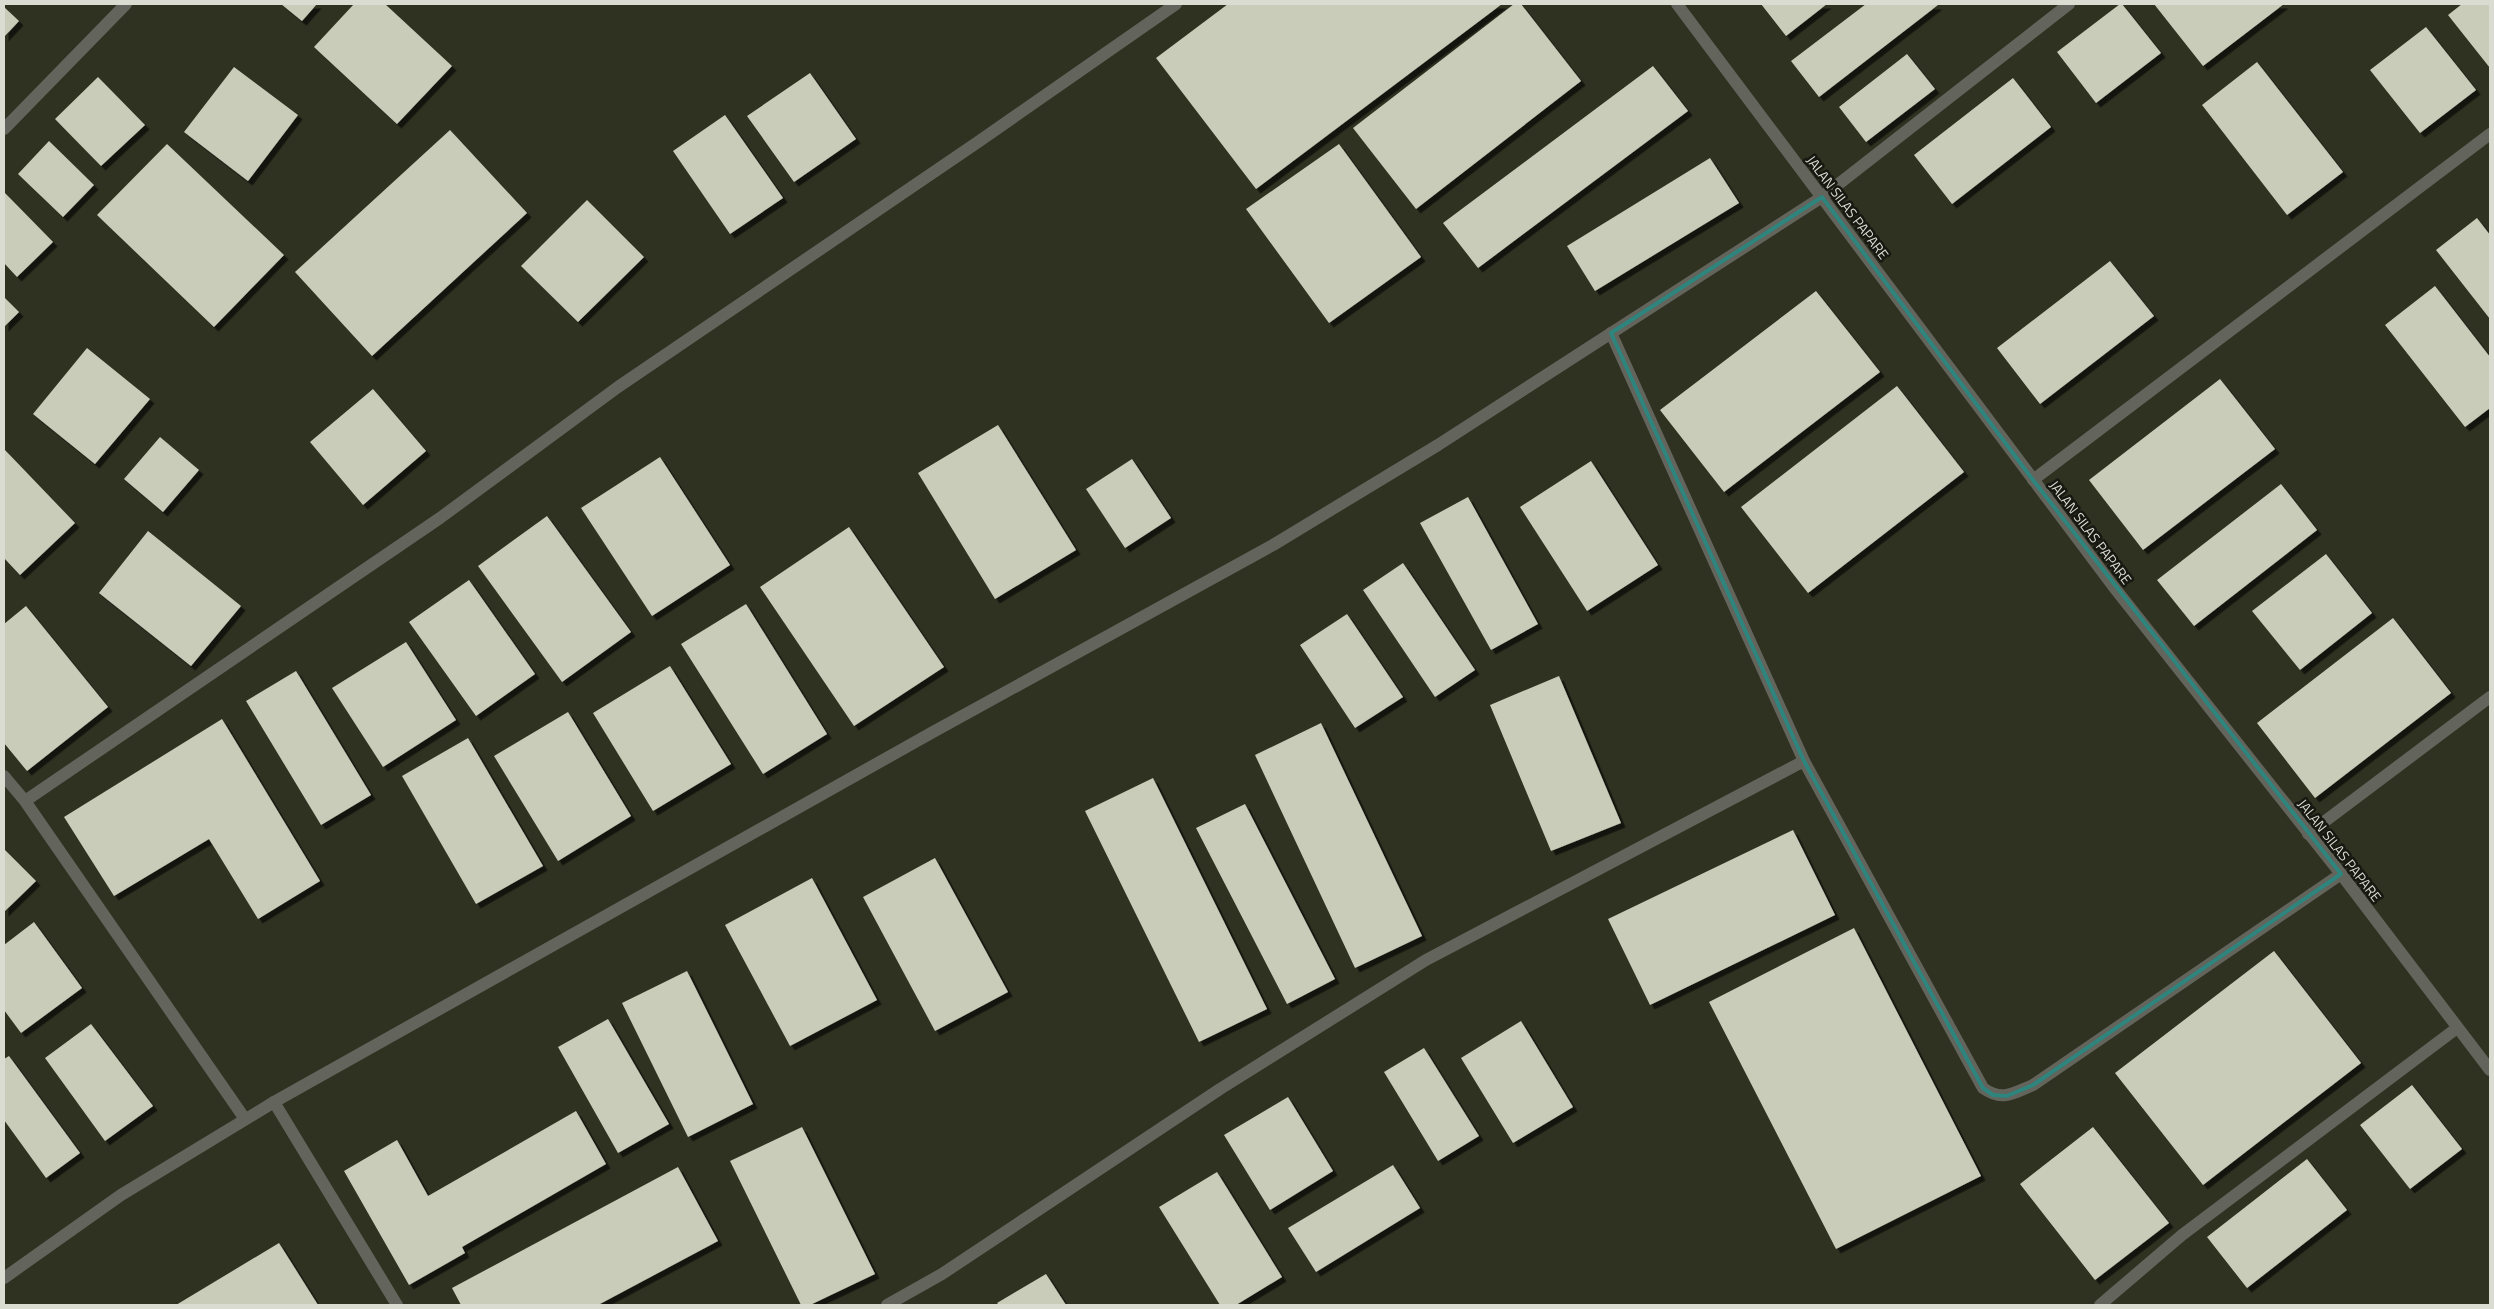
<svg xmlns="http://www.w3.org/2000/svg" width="2494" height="1309" viewBox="0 0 2494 1309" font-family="'Titillium Web',sans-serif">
	<defs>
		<filter id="shadow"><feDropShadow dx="4.5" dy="4.5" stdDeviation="0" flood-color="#0009"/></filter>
	</defs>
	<rect width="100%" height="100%" fill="#2f3121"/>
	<!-- building -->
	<path fill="#c9ccb9" filter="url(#shadow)" d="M 281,4 L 317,4 L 302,21 Z
		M 354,4 L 385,4 L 452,66 L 397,124 L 314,47 Z
		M 1228,4 L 1502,4 L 1256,189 L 1156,58 Z
		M 1514,4 L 1521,4 L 1581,81 L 1416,209 L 1353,128 Z
		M 1761,4 L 1827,4 L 1786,36 Z
		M 1866,4 L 1938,5 L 1819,97 L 1791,61 Z
		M 2120,4 L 2122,4 L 2161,53 L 2096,103 L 2057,52 Z
		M 2154,4 L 2284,4 L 2203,66 Z
		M 2462,4 L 2490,4 L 2490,68 L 2448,15 Z
		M 4,7 L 19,21 L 4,37 Z
		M 2426,27 L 2476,90 L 2420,133 L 2370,70 Z
		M 1907,54 L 1935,89 L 1866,142 L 1839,107 Z
		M 2257,62 L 2343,172 L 2287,215 L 2202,105 Z
		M 1653,66 L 1688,111 L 1478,268 L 1443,223 Z
		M 234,67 L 298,115 L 248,181 L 184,132 Z
		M 810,73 L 856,139 L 794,182 L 747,116 Z
		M 98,77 L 145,125 L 101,166 L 55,119 Z
		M 2013,78 L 2051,127 L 1952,204 L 1914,155 Z
		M 725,115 L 783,198 L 730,234 L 673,151 Z
		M 450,130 L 527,213 L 372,356 L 295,272 Z
		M 49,141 L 94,185 L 63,217 L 18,174 Z
		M 167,144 L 284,255 L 214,327 L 97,215 Z
		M 1339,144 L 1421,257 L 1329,323 L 1246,209 Z
		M 1710,158 L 1739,203 L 1595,291 L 1567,246 Z
		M 4,192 L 53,242 L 17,277 L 4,263 Z
		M 587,200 L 644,257 L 578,322 L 521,266 Z
		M 2477,218 L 2490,235 L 2490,319 L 2436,250 Z
		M 2110,261 L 2154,316 L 2040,404 L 1997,348 Z
		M 2435,286 L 2490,357 L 2490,408 L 2465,427 L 2385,325 Z
		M 1816,291 L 1880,372 L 1724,492 L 1660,410 Z
		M 4,297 L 19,312 L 4,327 Z
		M 87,348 L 150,399 L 95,464 L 33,414 Z
		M 2220,379 L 2275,449 L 2143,550 L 2089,480 Z
		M 1897,386 L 1964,472 L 1808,593 L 1741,507 Z
		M 373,389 L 426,451 L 363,505 L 310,442 Z
		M 998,425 L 1076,550 L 995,599 L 918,473 Z
		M 160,437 L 199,470 L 163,512 L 124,479 Z
		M 4,449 L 75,523 L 20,575 L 4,558 Z
		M 660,457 L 730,565 L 652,616 L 581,508 Z
		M 1132,459 L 1171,518 L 1125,548 L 1086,489 Z
		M 1591,461 L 1658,565 L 1587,611 L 1520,507 Z
		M 2281,484 L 2317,530 L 2194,626 L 2157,580 Z
		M 1468,497 L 1538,624 L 1491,650 L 1420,523 Z
		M 547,516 L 631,632 L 562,682 L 478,566 Z
		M 849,527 L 944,667 L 854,726 L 760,587 Z
		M 148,531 L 241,606 L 191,666 L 99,593 Z
		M 2326,554 L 2372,613 L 2300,670 L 2252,611 Z
		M 1403,563 L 1475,670 L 1435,697 L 1363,590 Z
		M 469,580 L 535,674 L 476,716 L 409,622 Z
		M 746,604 L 827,734 L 763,774 L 681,644 Z
		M 26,606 L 108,707 L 27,771 L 4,743 L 4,624 Z
		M 1347,614 L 1403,697 L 1355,728 L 1300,645 Z
		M 2393,618 L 2451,693 L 2315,798 L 2257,723 Z
		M 406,642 L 456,720 L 383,767 L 332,688 Z
		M 670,666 L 731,764 L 653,811 L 593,713 Z
		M 296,671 L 371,795 L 321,825 L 246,701 Z
		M 1559,676 L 1621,823 L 1551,851 L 1490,705 Z
		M 568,712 L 631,816 L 558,861 L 494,756 Z
		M 222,719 L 320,881 L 258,919 L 209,839 L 114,896 L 64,817 Z
		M 1321,723 L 1422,936 L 1355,968 L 1255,755 Z
		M 468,738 L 543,866 L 476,904 L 402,776 Z
		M 1153,778 L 1267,1009 L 1199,1042 L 1085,811 Z
		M 1245,804 L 1335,979 L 1287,1004 L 1196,828 Z
		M 1793,830 L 1835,915 L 1650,1005 L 1608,919 Z
		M 4,849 L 36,881 L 4,912 Z
		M 935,858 L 1008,992 L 935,1031 L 863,897 Z
		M 812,878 L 877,1000 L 790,1046 L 725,925 Z
		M 34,922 L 82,988 L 21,1033 L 4,1010 L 4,945 Z
		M 1854,928 L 1981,1176 L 1836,1249 L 1709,1002 Z
		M 2274,951 L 2361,1063 L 2203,1185 L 2115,1073 Z
		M 687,971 L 753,1104 L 688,1137 L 622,1003 Z
		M 608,1019 L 669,1124 L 618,1153 L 558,1047 Z
		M 1521,1021 L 1573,1107 L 1513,1143 L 1461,1058 Z
		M 91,1024 L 153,1106 L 105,1141 L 45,1058 Z
		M 1424,1048 L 1479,1136 L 1438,1161 L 1384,1072 Z
		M 9,1056 L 80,1153 L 46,1178 L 4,1120 L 4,1059 Z
		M 2412,1085 L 2462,1149 L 2410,1189 L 2360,1125 Z
		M 1288,1097 L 1333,1171 L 1270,1210 L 1224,1135 Z
		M 576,1111 L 606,1164 L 462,1247 L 465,1253 L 409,1285 L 344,1171 L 397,1140 L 428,1196 Z
		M 802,1127 L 875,1274 L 810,1305 L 801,1305 L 730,1161 Z
		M 2093,1127 L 2169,1223 L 2095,1280 L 2020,1184 Z
		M 2307,1159 L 2347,1210 L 2247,1288 L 2207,1237 Z
		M 1393,1165 L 1420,1208 L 1316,1272 L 1288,1228 Z
		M 678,1167 L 718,1241 L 598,1305 L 461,1305 L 452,1288 Z
		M 1217,1172 L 1282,1277 L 1236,1305 L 1220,1305 L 1159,1207 Z
		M 279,1243 L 318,1305 L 176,1305 Z
		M 1046,1274 L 1066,1305 L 999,1305 L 997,1303 Z"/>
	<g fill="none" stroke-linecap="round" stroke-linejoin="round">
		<!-- minor -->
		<path stroke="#63645c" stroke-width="12" d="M 1822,197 L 2069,4
			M 1611,333 L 1804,761 L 1983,1088 C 2002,1102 2014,1093 2033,1085 L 2341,874
			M 2033,480 L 2490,134
			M 4,776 L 25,801 L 245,1119
			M 25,801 L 440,518 L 618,387 L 978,142 L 1176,4
			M 2308,834 L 2490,697
			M 274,1102 L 397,1305
			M 887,1305 L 942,1274 L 1220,1089 L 1426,960 L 1804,761
			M 2100,1305 L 2182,1235 L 2457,1028"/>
		<!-- tertiary -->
		<path stroke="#63645c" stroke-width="12" d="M 1677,4 L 2113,586 L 2341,874 L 2490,1070
			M 4,129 L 126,4
			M 4,1278 L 121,1195 L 274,1102 L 933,732 L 1273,545 L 1438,445 L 1822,197"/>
	</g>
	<!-- marked area -->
	<path fill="none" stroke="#2d857d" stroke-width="4" stroke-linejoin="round" d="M 1822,197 L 2033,480 L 2341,874 L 2033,1085 L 2007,1096 L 1993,1095 L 1983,1088 L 1804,761 L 1611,333 Z"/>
	<g text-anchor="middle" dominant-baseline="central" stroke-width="5" stroke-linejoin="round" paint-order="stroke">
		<!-- street labels -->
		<g font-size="14" fill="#dadcd2" stroke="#171811">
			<text transform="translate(1848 207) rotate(53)">JALAN SILAS PAPARE</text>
			<text transform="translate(2091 532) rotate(53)">JALAN SILAS PAPARE</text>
			<text transform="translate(2340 850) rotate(52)">JALAN SILAS PAPARE</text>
		</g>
	</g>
	<!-- border -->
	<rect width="2494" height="1309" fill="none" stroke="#dadcd2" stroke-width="10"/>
</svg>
